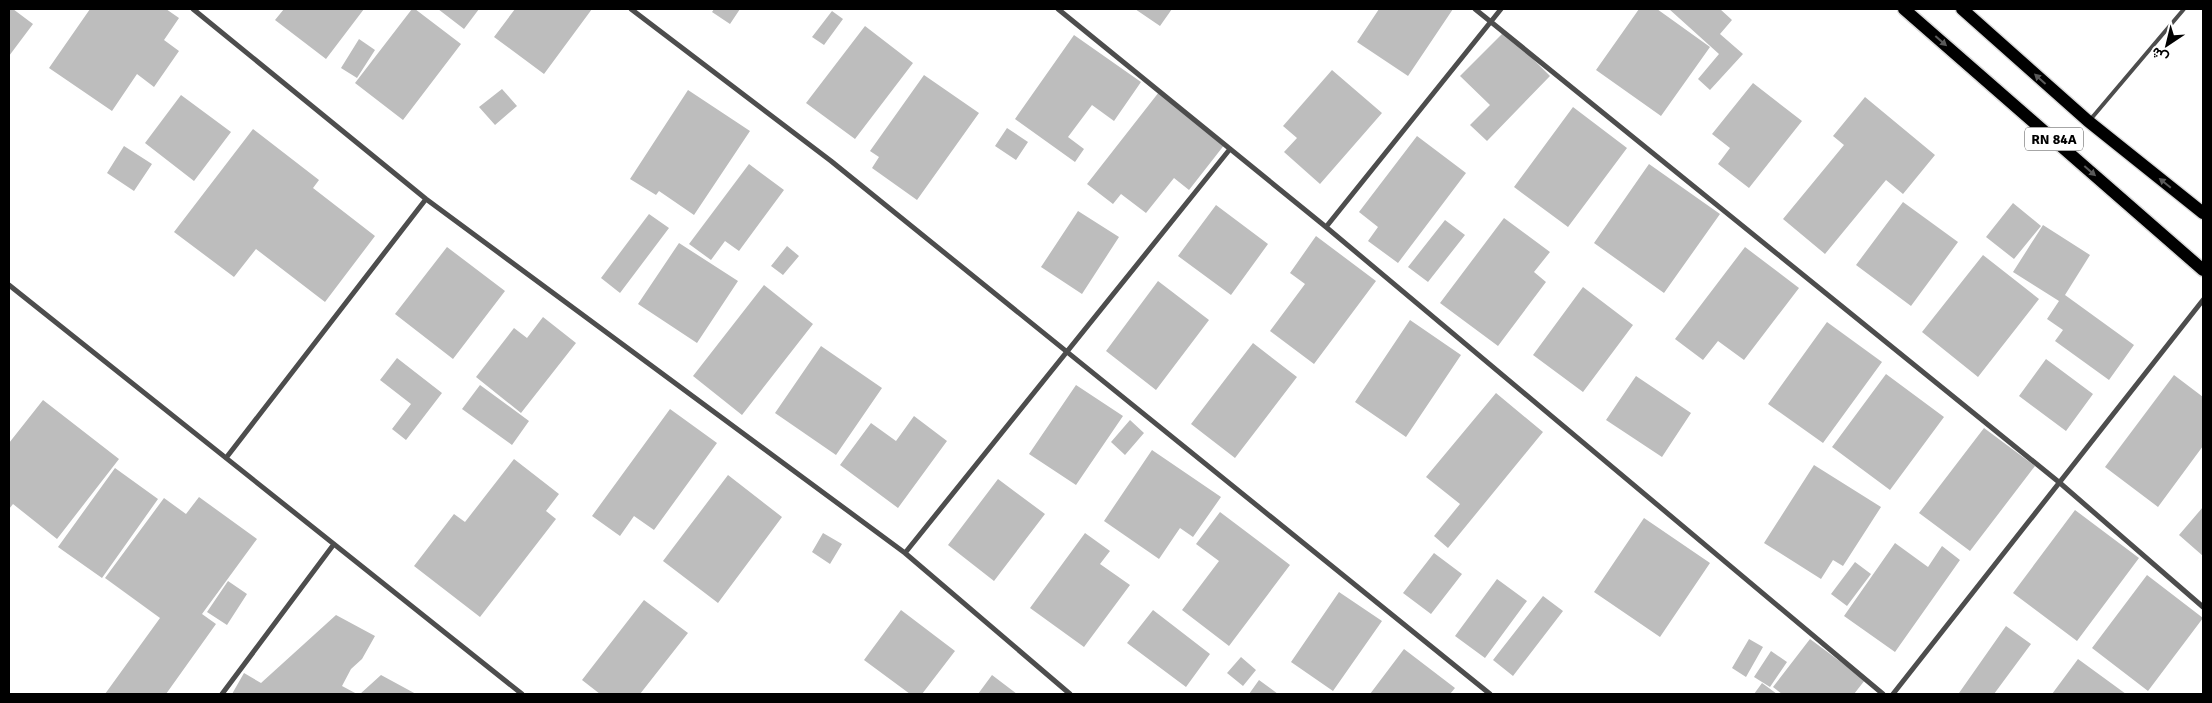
<svg xmlns="http://www.w3.org/2000/svg" width="2212" height="703" viewBox="0 0 2212 703" font-family="Signika,Vazirmatn,sans-serif">
	<rect width="100%" height="100%" fill="#fff"/>
	<!-- building -->
	<path fill="#bdbdbd" d="M 9,9 L 13,9 L 33,24 L 9,56 Z
		M 90,9 L 166,9 L 179,18 L 164,40 L 179,51 L 154,87 L 137,74 L 112,111 L 49,68 Z
		M 284,9 L 364,9 L 326,59 L 275,20 Z
		M 412,9 L 415,9 L 461,44 L 403,120 L 355,83 Z
		M 438,9 L 479,9 L 464,29 Z
		M 515,9 L 592,9 L 544,74 L 494,37 Z
		M 714,9 L 740,9 L 730,24 L 712,12 Z
		M 1135,9 L 1172,9 L 1160,26 Z
		M 1379,9 L 1453,9 L 1408,76 L 1357,42 Z
		M 1639,9 L 1657,9 L 1710,47 L 1661,116 L 1596,70 Z
		M 1669,9 L 1720,9 L 1732,20 L 1720,34 L 1743,54 L 1710,90 L 1698,79 L 1719,54 Z
		M 832,11 L 843,19 L 824,45 L 812,37 Z
		M 865,26 L 913,63 L 855,139 L 806,103 Z
		M 1505,31 L 1550,76 L 1487,141 L 1470,125 L 1490,105 L 1460,76 Z
		M 1074,35 L 1141,82 L 1114,121 L 1092,105 L 1068,137 L 1084,149 L 1075,162 L 1015,119 Z
		M 359,39 L 375,50 L 357,78 L 341,68 Z
		M 1332,70 L 1382,113 L 1320,184 L 1284,152 L 1297,138 L 1283,126 Z
		M 924,75 L 979,113 L 917,200 L 872,168 L 879,157 L 870,151 Z
		M 1753,83 L 1802,121 L 1749,188 L 1718,164 L 1730,148 L 1712,134 Z
		M 502,89 L 517,106 L 495,125 L 479,107 Z
		M 688,90 L 750,131 L 694,215 L 659,191 L 656,195 L 630,179 Z
		M 1159,92 L 1225,144 L 1189,190 L 1174,178 L 1146,213 L 1121,194 L 1113,204 L 1087,184 Z
		M 181,95 L 231,132 L 194,181 L 145,143 Z
		M 1865,97 L 1935,155 L 1903,194 L 1886,180 L 1825,254 L 1783,219 L 1844,145 L 1833,136 Z
		M 1573,107 L 1627,148 L 1568,227 L 1514,187 Z
		M 1007,128 L 1028,142 L 1016,160 L 995,146 Z
		M 253,129 L 319,180 L 313,188 L 375,236 L 325,302 L 256,249 L 234,277 L 174,232 Z
		M 1417,136 L 1466,173 L 1398,263 L 1368,241 L 1378,227 L 1359,212 Z
		M 124,146 L 152,164 L 134,191 L 107,173 Z
		M 749,164 L 784,190 L 739,251 L 725,241 L 711,260 L 689,244 Z
		M 1649,164 L 1720,214 L 1664,293 L 1594,243 Z
		M 1903,202 L 1958,242 L 1911,306 L 1856,265 Z
		M 2013,203 L 2041,226 L 2014,259 L 1986,237 Z
		M 1216,205 L 1268,244 L 1231,295 L 1178,256 Z
		M 1078,211 L 1119,237 L 1082,294 L 1041,267 Z
		M 649,214 L 669,228 L 620,293 L 601,278 Z
		M 1504,218 L 1550,252 L 1534,272 L 1546,282 L 1498,346 L 1440,303 Z
		M 1445,220 L 1465,235 L 1428,282 L 1408,267 Z
		M 2043,225 L 2090,255 L 2065,295 L 2134,345 L 2109,380 L 2055,341 L 2063,330 L 2047,319 L 2059,301 L 2013,272 Z
		M 1316,236 L 1376,281 L 1314,364 L 1270,331 L 1305,284 L 1290,273 Z
		M 679,243 L 738,281 L 697,343 L 638,304 Z
		M 787,246 L 799,256 L 783,275 L 771,266 Z
		M 447,247 L 505,291 L 453,359 L 395,314 Z
		M 1745,247 L 1799,288 L 1744,360 L 1718,341 L 1703,360 L 1675,339 Z
		M 1983,255 L 2039,299 L 1978,377 L 1922,332 Z
		M 1158,281 L 1209,320 L 1156,390 L 1106,351 Z
		M 764,285 L 813,324 L 742,415 L 693,376 Z
		M 1583,287 L 1633,325 L 1583,392 L 1533,355 Z
		M 543,317 L 576,343 L 521,413 L 476,377 L 514,328 L 527,338 Z
		M 1410,320 L 1461,355 L 1406,437 L 1355,402 Z
		M 1827,322 L 1882,362 L 1823,443 L 1768,404 Z
		M 1253,343 L 1297,377 L 1235,458 L 1191,424 Z
		M 821,346 L 882,388 L 836,455 L 775,413 Z
		M 397,358 L 442,393 L 406,440 L 392,429 L 411,404 L 380,380 Z
		M 2046,359 L 2093,394 L 2066,431 L 2019,396 Z
		M 1886,374 L 1944,417 L 1890,490 L 1832,447 Z
		M 2174,375 L 2203,397 L 2203,446 L 2158,507 L 2105,467 Z
		M 1636,376 L 1691,413 L 1662,457 L 1606,420 Z
		M 480,385 L 529,421 L 512,445 L 462,409 Z
		M 1076,385 L 1123,416 L 1076,485 L 1029,454 Z
		M 1496,393 L 1543,432 L 1448,548 L 1434,536 L 1460,504 L 1426,477 Z
		M 43,400 L 119,459 L 57,539 L 13,504 L 9,509 L 9,443 Z
		M 670,409 L 717,443 L 654,530 L 634,516 L 620,536 L 592,516 Z
		M 914,416 L 947,441 L 898,508 L 840,465 L 871,423 L 896,441 Z
		M 1130,420 L 1144,433 L 1125,455 L 1111,442 Z
		M 1984,428 L 2035,466 L 1970,551 L 1919,513 Z
		M 1152,450 L 1221,497 L 1193,537 L 1180,528 L 1159,559 L 1104,521 Z
		M 514,459 L 559,494 L 546,511 L 556,519 L 480,617 L 414,566 L 454,514 L 465,522 Z
		M 1814,465 L 1881,507 L 1843,566 L 1833,560 L 1821,579 L 1764,543 Z
		M 115,468 L 158,499 L 102,578 L 58,547 Z
		M 728,475 L 782,517 L 718,603 L 663,561 Z
		M 998,479 L 1045,514 L 994,581 L 948,545 Z
		M 199,497 L 257,539 L 202,614 L 216,624 L 166,694 L 105,694 L 160,618 L 105,578 L 164,498 L 186,514 Z
		M 2203,507 L 2203,556 L 2179,535 Z
		M 2075,510 L 2139,558 L 2077,641 L 2013,593 Z
		M 1220,512 L 1290,565 L 1229,646 L 1182,610 L 1219,561 L 1196,544 Z
		M 1644,518 L 1710,563 L 1660,637 L 1594,592 Z
		M 823,533 L 842,544 L 830,564 L 812,552 Z
		M 1085,533 L 1110,551 L 1100,564 L 1130,585 L 1084,647 L 1030,608 Z
		M 1895,543 L 1928,567 L 1942,546 L 1960,560 L 1895,652 L 1844,616 Z
		M 1434,553 L 1462,574 L 1431,614 L 1403,593 Z
		M 1855,562 L 1871,574 L 1847,606 L 1831,594 Z
		M 2147,575 L 2203,618 L 2148,691 L 2092,648 Z
		M 1497,579 L 1527,601 L 1485,658 L 1455,636 Z
		M 228,581 L 247,594 L 227,625 L 207,612 Z
		M 1339,592 L 1382,621 L 1333,691 L 1291,662 Z
		M 1543,596 L 1563,611 L 1513,676 L 1493,660 Z
		M 644,600 L 688,633 L 640,694 L 600,694 L 582,680 Z
		M 901,610 L 955,651 L 922,694 L 910,694 L 864,660 Z
		M 1153,610 L 1210,654 L 1186,687 L 1127,643 Z
		M 336,615 L 375,636 L 362,659 L 351,669 L 342,686 L 357,694 L 232,694 L 244,673 L 261,683 Z
		M 2006,626 L 2031,644 L 1994,694 L 1961,694 L 1959,693 Z
		M 1749,639 L 1763,647 L 1746,677 L 1732,668 Z
		M 1810,639 L 1865,680 L 1854,694 L 1782,694 L 1773,687 Z
		M 1404,649 L 1455,688 L 1450,694 L 1370,694 Z
		M 1771,651 L 1787,662 L 1770,687 L 1754,677 Z
		M 1241,657 L 1256,670 L 1243,686 L 1227,673 Z
		M 2078,659 L 2126,694 L 2052,694 Z
		M 381,675 L 416,694 L 360,694 Z
		M 992,675 L 1017,694 L 978,694 Z
		M 1259,680 L 1278,694 L 1249,694 Z
		M 1762,683 L 1777,694 L 1754,694 Z"/>
	<g fill="none" stroke-linecap="round" stroke-linejoin="round">
		<!-- primary casing -->
		<g stroke="#dbdbdb" stroke-width="15">
			<path id="primary" d="M 1904,9 L 2203,270
				M 1962,9 L 2088,121 L 2203,213"/>
		</g>
		<!-- service -->
		<path stroke="#4d4d4d" stroke-width="4" d="M 2090,120 L 2184,9"/>
		<!-- minor -->
		<path stroke="#4d4d4d" stroke-width="5" d="M 193,9 L 426,199 L 905,553
			M 631,9 L 831,161 L 1490,694
			M 1058,9 L 1326,227 L 1883,694
			M 1475,9 L 2060,483 L 2203,607
			M 1326,227 L 1501,9
			M 9,285 L 522,694
			M 226,458 L 426,199
			M 222,694 L 334,544
			M 1070,694 L 905,553 L 1230,149
			M 1893,694 L 2203,300"/>
		<!-- primary -->
		<use href="#primary" stroke="#000" stroke-width="12"/>
	</g>
	<!-- one-way arrows -->
	<defs><path id="oneway-solid" d="M-6-.8H1V-3.2L6.5 0L1 3.2V.8H-6Z" transform="scale(1.25)"/></defs>
	<g fill="#595959">
		<use href="#oneway-solid" transform="translate(1941 41) rotate(41)"/>
		<use href="#oneway-solid" transform="translate(2040 79) rotate(-138)"/>
		<use href="#oneway-solid" transform="translate(2090 171) rotate(41)"/>
		<use href="#oneway-solid" transform="translate(2165 183) rotate(-141)"/>
	</g>
	<g text-anchor="middle" dominant-baseline="central" stroke-width="4.5" stroke-linejoin="round" paint-order="stroke">
		<!-- shield labels -->
		<rect fill="#fff" stroke="#4c4c4c" stroke-width="1" x="2025" y="127.5" width="58" height="23" rx="4"/>
		<g font-size="14" font-weight="bold" fill="#000">
			<text x="2054" y="139">RN 84A</text>
		</g>
	</g>
	<!-- border -->
	<rect width="2212" height="703" fill="none" stroke="#000000" stroke-width="20"/>
	<!-- north arrow -->
	<g transform="translate(2167 45) rotate(215)" stroke="#ffffff" stroke-width="4" paint-order="stroke">
	<path d="M0-4L9 19L0 12L-9 19Z" fill="#000000"/>
	<text y="-8" font-size="14" font-weight="bold" text-anchor="middle" fill="#000000">ش</text>
	</g>
</svg>
